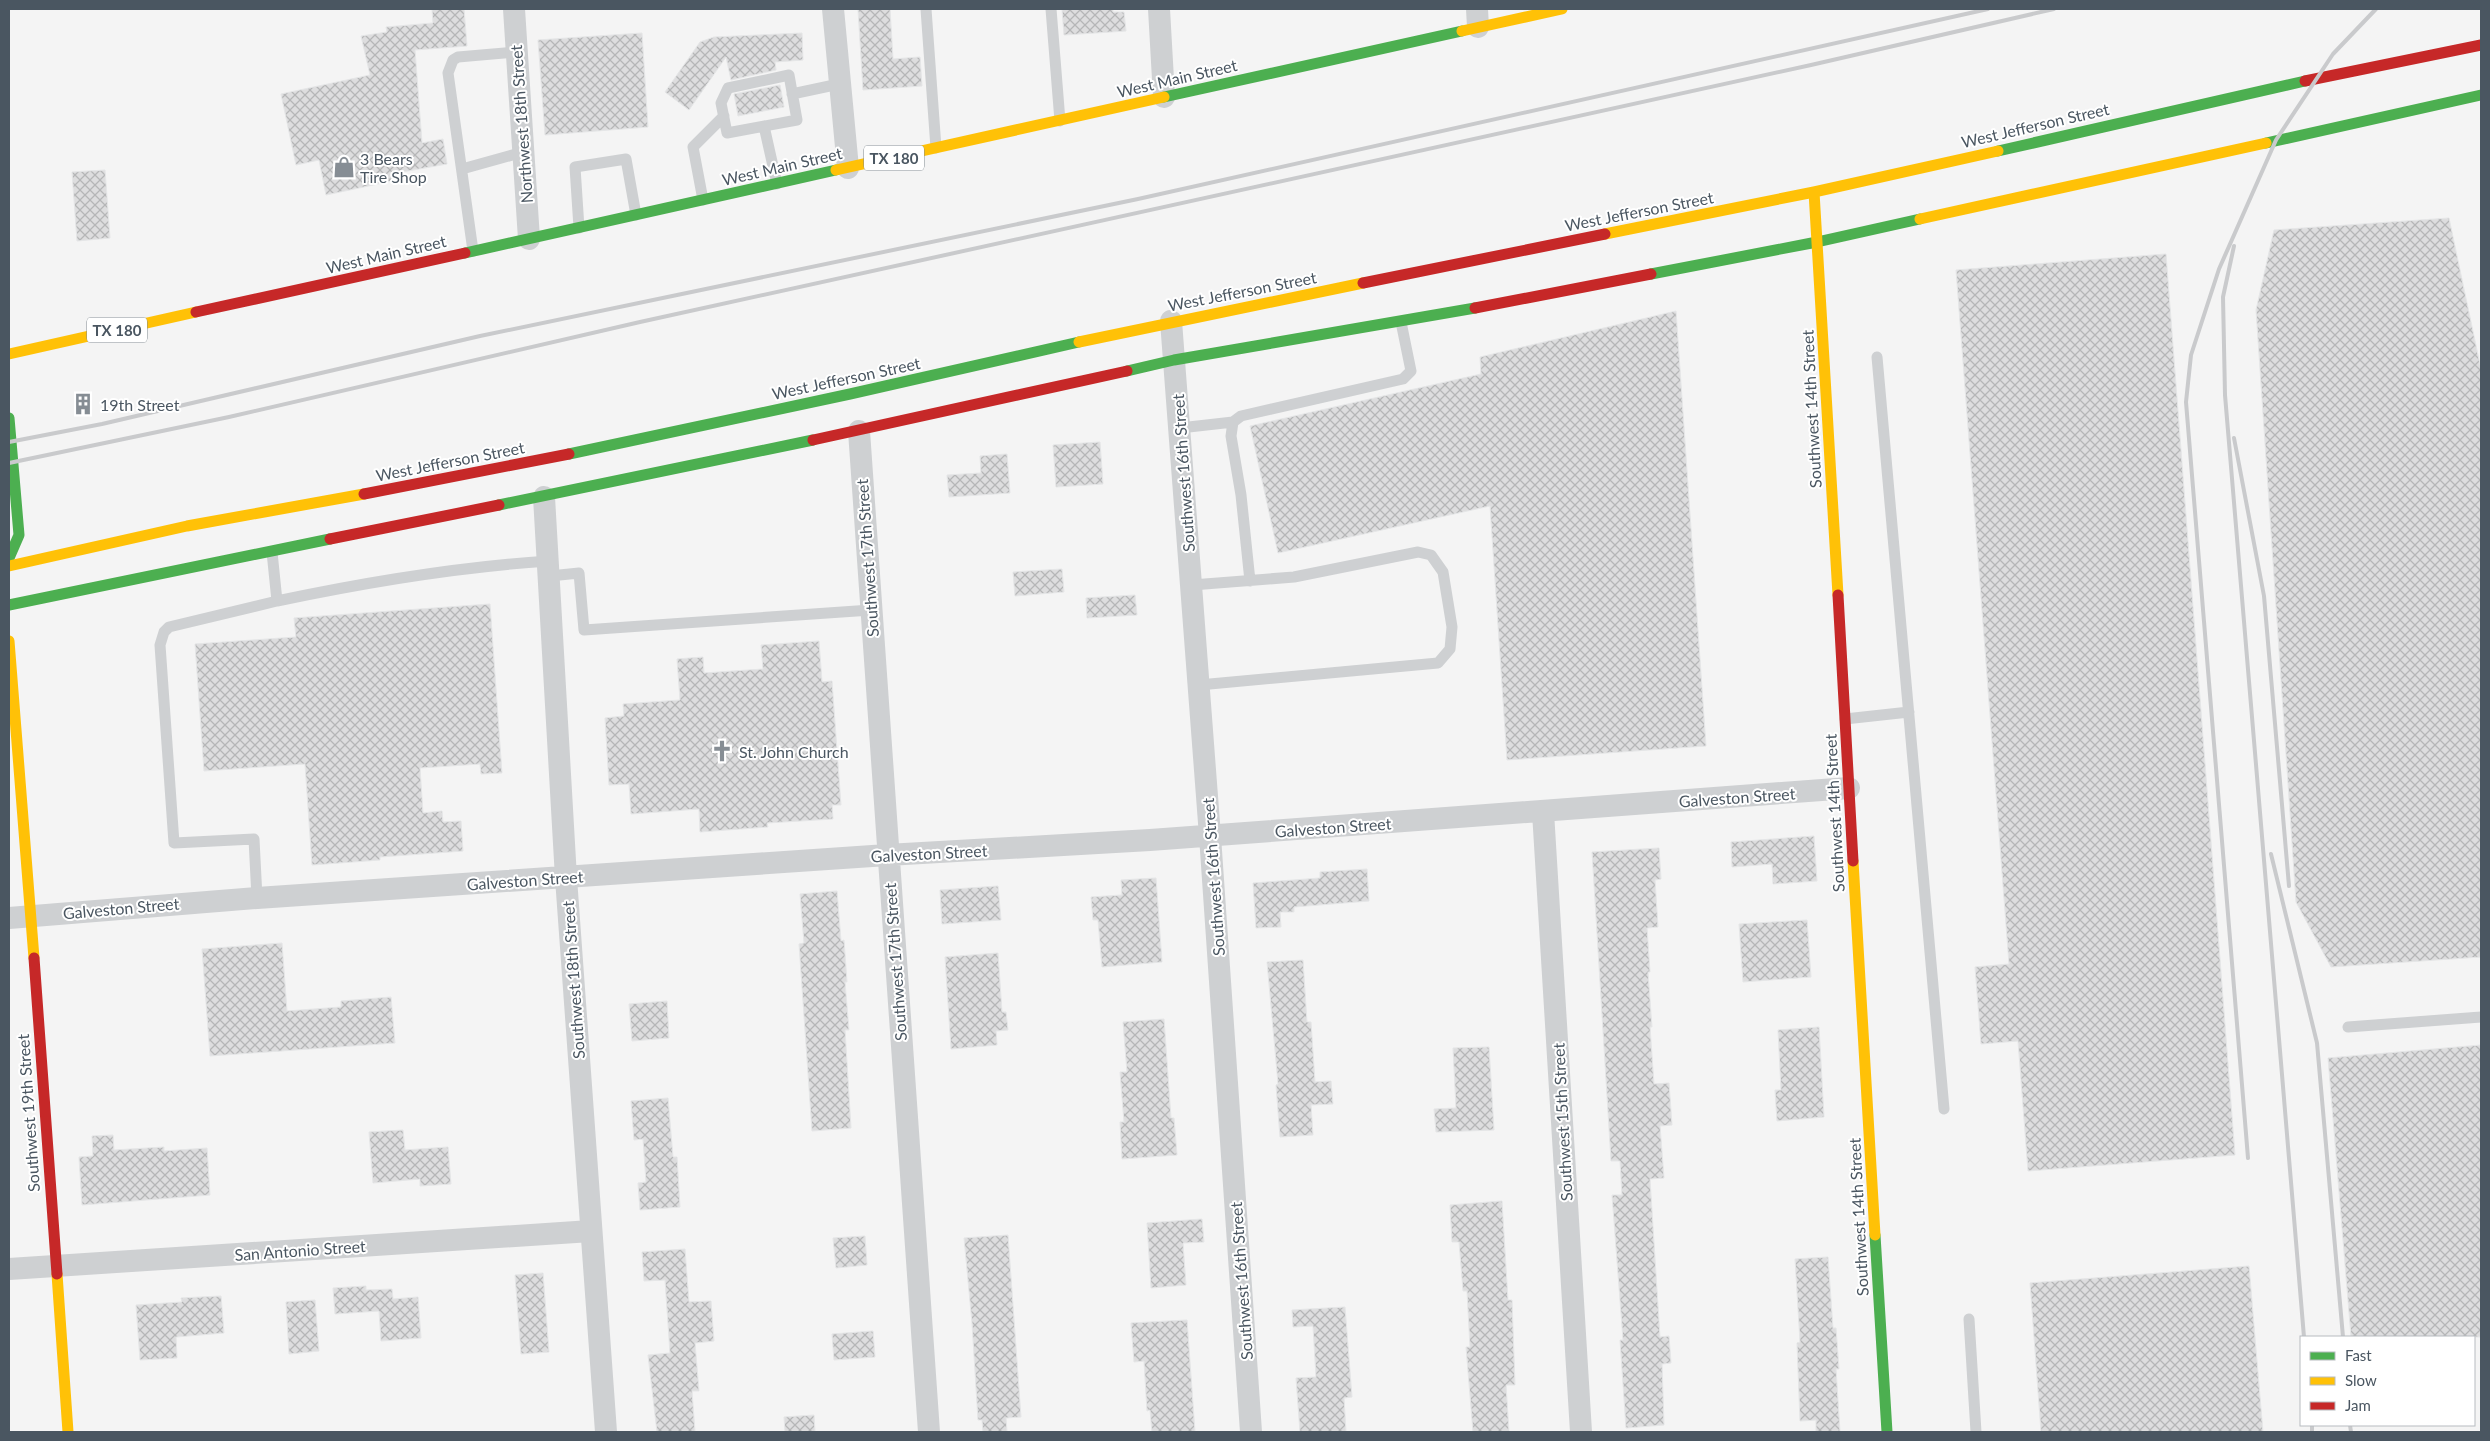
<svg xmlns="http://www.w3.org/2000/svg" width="2490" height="1441" viewBox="0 0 2490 1441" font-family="Lato,sans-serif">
	<defs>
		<pattern id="building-cross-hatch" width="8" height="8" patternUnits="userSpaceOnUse" patternTransform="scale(1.25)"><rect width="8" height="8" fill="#ddddde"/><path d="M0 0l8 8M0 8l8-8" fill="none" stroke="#b5b6b7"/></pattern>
	</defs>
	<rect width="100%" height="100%" fill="#f4f4f4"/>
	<!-- building -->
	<path fill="url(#building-cross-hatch)" stroke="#e5e6e7" d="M 432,9 L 464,9 L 467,46 L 415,50 L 422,143 L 443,139 L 447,164 L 391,174 L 392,181 L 326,195 L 319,160 L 296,165 L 281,94 L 370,75 L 361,36 L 387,32 L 386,27 L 433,23 Z
		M 858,9 L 890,9 L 893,59 L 920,57 L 922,86 L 863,90 Z
		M 1062,9 L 1113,9 L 1113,12 L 1124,12 L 1126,31 L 1064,35 Z
		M 642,33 L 648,127 L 545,135 L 538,40 Z
		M 802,33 L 803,60 L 775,62 L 776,70 L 731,80 L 726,57 L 689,110 L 665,92 L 700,42 L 714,37 Z
		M 780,85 L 784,107 L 738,116 L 734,94 Z
		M 105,170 L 110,238 L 77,241 L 72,172 Z
		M 2449,218 L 2481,369 L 2481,957 L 2331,967 L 2296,902 L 2256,310 L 2274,230 Z
		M 2166,254 L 2235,1155 L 2028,1171 L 2018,1041 L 1981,1044 L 1975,967 L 2009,964 L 1956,270 Z
		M 1676,311 L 1706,746 L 1507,760 L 1490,506 L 1278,553 L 1250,426 L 1481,374 L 1480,357 Z
		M 1100,442 L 1103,484 L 1056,487 L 1053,445 Z
		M 1007,454 L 1010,493 L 949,497 L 947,475 L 981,473 L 980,456 Z
		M 1062,569 L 1064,592 L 1015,596 L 1013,572 Z
		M 1135,595 L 1137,615 L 1087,618 L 1086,598 Z
		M 490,604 L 502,773 L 481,774 L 480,764 L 420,768 L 423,813 L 442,811 L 443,822 L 461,821 L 463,851 L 380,857 L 380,860 L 312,865 L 305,764 L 204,771 L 195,644 L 296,637 L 294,618 Z
		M 819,641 L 822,682 L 832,681 L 841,805 L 832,805 L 833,819 L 767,823 L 768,827 L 700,832 L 699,809 L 631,814 L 629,784 L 609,785 L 605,718 L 624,716 L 623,704 L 680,700 L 677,659 L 703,657 L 704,673 L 763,669 L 761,645 Z
		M 1814,836 L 1817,881 L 1773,884 L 1772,864 L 1732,867 L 1731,842 Z
		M 1659,848 L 1661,879 L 1655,880 L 1658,927 L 1647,928 L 1650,972 L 1648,972 L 1652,1027 L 1650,1027 L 1654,1084 L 1669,1083 L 1672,1125 L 1660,1126 L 1664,1178 L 1650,1179 L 1660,1337 L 1669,1336 L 1671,1363 L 1662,1364 L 1664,1425 L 1626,1428 L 1620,1340 L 1623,1340 L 1612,1195 L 1622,1195 L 1620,1161 L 1611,1161 L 1592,852 Z
		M 1367,869 L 1369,901 L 1294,907 L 1294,912 L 1280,912 L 1281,927 L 1256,928 L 1253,883 L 1320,878 L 1320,872 Z
		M 1156,878 L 1162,962 L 1102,967 L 1098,920 L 1093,920 L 1091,897 L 1122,895 L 1121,880 Z
		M 998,886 L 1001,920 L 942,924 L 940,890 Z
		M 837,891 L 841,941 L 844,940 L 847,982 L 845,982 L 849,1030 L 845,1030 L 851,1128 L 812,1131 L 799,944 L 804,943 L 800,894 Z
		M 1807,920 L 1811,977 L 1743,982 L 1739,924 Z
		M 282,943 L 287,1011 L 341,1007 L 341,1001 L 391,997 L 395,1043 L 210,1056 L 202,949 Z
		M 998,953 L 1002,1012 L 1006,1012 L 1008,1030 L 996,1031 L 997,1045 L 951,1049 L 945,957 Z
		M 1303,960 L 1307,1022 L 1311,1022 L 1315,1082 L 1331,1081 L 1333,1104 L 1311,1105 L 1313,1135 L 1280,1137 L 1276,1085 L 1278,1084 L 1267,962 Z
		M 667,1001 L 669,1038 L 632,1041 L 629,1004 Z
		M 1164,1019 L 1171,1118 L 1174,1118 L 1177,1155 L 1122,1159 L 1120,1122 L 1124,1122 L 1120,1072 L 1127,1072 L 1123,1022 Z
		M 1819,1027 L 1824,1117 L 1777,1121 L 1775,1090 L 1781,1090 L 1778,1030 Z
		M 2481,1045 L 2481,1337 L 2351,1337 L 2328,1058 Z
		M 1489,1047 L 1494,1130 L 1436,1132 L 1434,1109 L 1456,1108 L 1453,1048 Z
		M 668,1098 L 673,1157 L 677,1157 L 680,1207 L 640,1210 L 638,1183 L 646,1182 L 643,1139 L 634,1140 L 631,1101 Z
		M 403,1130 L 405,1150 L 448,1147 L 451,1184 L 420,1186 L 420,1179 L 373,1183 L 369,1132 Z
		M 113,1135 L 114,1150 L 164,1147 L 164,1151 L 207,1148 L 210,1195 L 82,1205 L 79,1157 L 93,1156 L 92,1136 Z
		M 1502,1201 L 1508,1300 L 1512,1300 L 1515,1385 L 1506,1385 L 1509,1432 L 1473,1432 L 1466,1347 L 1470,1347 L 1467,1291 L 1463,1291 L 1459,1242 L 1452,1242 L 1450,1205 Z
		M 1202,1219 L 1204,1242 L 1183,1243 L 1186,1285 L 1151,1288 L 1147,1223 Z
		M 1008,1235 L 1021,1417 L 1006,1418 L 1007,1432 L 983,1432 L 982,1420 L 978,1420 L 972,1323 L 964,1238 Z
		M 865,1236 L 867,1265 L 836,1268 L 833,1238 Z
		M 685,1249 L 689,1302 L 711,1301 L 714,1341 L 695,1343 L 699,1391 L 692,1391 L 695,1432 L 657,1432 L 648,1355 L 670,1353 L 665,1280 L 644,1281 L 642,1252 Z
		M 1828,1257 L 1833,1328 L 1836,1328 L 1839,1369 L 1836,1369 L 1840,1432 L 1816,1432 L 1816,1420 L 1800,1421 L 1797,1343 L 1800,1342 L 1795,1259 Z
		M 2249,1266 L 2263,1432 L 2041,1432 L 2030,1283 Z
		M 543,1273 L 549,1352 L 521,1354 L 515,1275 Z
		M 366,1286 L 366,1290 L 392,1289 L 393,1299 L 418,1297 L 421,1338 L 381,1341 L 379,1311 L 335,1314 L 333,1288 Z
		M 221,1296 L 224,1333 L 176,1337 L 177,1358 L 140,1360 L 136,1305 L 182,1302 L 181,1298 Z
		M 315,1300 L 319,1351 L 289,1354 L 286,1302 Z
		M 1345,1307 L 1352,1397 L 1344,1398 L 1346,1432 L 1300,1432 L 1296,1378 L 1316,1377 L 1313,1326 L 1293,1327 L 1292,1310 Z
		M 1187,1320 L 1195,1432 L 1152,1432 L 1150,1410 L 1147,1411 L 1144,1361 L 1134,1362 L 1131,1323 Z
		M 873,1331 L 875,1357 L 834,1360 L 832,1334 Z
		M 814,1415 L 815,1432 L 785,1432 L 784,1417 Z"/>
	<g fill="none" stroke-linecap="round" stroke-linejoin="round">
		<!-- lane -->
		<path stroke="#ced0d2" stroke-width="11" d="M 926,9 L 936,148
			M 1051,9 L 1060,121
			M 789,75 L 797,120 L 727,133 L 721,103 L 728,88 Z
			M 792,94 L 839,84
			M 764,126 L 777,184
			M 462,169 L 523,152
			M 703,200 L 693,147 L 724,116
			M 579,228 L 575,167 L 626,159 L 636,215
			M 473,251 L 448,73 L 453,60 L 458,57 L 517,52
			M 1877,357 L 1944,1109
			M 1180,428 L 1233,422
			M 550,576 L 579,573 L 584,630 L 871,610
			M 1250,581 L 1241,495 L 1231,436 L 1233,422 L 1241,416 L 1403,379 L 1411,371 L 1401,322
			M 1192,585 L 1294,577 L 1418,552 L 1431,555 L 1443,572 L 1452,627 L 1450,649 L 1438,663 L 1199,685
			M 277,601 C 367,582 457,567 549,561
			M 1845,719 L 1909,712
			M 257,898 L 254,839 L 174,843 L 160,645 L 164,632 L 169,627 L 277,601 L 272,552
			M 2348,1027 L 2481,1017
			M 1969,1319 L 1976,1432"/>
		<!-- street -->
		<path stroke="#ced0d2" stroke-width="22" d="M 514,9 L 529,239
			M 833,9 L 848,168
			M 1159,9 L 1164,97
			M 1477,9 L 1478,27
			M 1171,321 L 1210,836 L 1251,1432
			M 859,431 L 929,1432
			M 544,497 L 566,878 L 606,1432
			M 1543,812 L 1581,1432
			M 9,918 L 257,898 L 887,855 L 1150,840 L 1849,788
			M 9,1269 L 591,1231"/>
		<!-- fast -->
		<path stroke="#4caf50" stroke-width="11" d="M 1164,97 L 1462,31
			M 2266,143 L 2481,95
			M 1998,151 L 2305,81
			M 465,253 L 836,170
			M 1651,274 L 1817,242 L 1920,219
			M 1127,371 L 1174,360 L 1475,308
			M 9,418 L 19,535 L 9,558
			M 569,454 L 850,394 L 1079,342
			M 499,505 L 813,440
			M 9,605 L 330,539
			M 1875,1235 L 1887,1432"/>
		<!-- slow -->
		<path stroke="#ffc107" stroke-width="11" d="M 1462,31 L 1562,9
			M 836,170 L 1164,97
			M 1814,192 L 1838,595
			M 1920,219 L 2266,143
			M 1605,234 L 1814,192 L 1998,151
			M 1079,342 L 1363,283
			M 9,354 L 196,312
			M 9,566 L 187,526 L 364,494
			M 9,641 L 34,958
			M 1853,861 L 1875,1235
			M 57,1274 L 68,1432"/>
		<!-- jam -->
		<path stroke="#c62828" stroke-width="11" d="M 2305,81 L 2481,45
			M 1363,283 L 1605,234
			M 1475,308 L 1651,274
			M 196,312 L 465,253
			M 813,440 L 1127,371
			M 364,494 L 569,454
			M 330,539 L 499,505
			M 1838,595 L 1853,861
			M 34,958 L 57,1274"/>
		<!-- rail -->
		<path stroke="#c9cacc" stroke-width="4" d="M 2234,246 L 2223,297 L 2225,395 L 2304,1337
			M 2234,438 L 2264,596 L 2289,886
			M 9,442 L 102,424 L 480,336 L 1138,199 L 1988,9
			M 9,463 L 229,417 L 640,322 L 1811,65 L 2054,9
			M 2271,854 L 2317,1043 L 2343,1337
			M 2248,1158 L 2186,402 L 2191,355 L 2219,269 L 2276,140 L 2333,54 L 2376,9
			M 2312,1425 L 2312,1432
			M 2350,1425 L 2351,1432"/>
	</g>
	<!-- icons -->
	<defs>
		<g id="shop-bare" transform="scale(1.725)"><path d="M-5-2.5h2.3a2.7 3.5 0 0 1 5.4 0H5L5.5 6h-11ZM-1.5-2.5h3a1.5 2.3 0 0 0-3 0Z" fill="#868d94" stroke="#fff" stroke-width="2.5" paint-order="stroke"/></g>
		<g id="building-bare" transform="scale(1.725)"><path d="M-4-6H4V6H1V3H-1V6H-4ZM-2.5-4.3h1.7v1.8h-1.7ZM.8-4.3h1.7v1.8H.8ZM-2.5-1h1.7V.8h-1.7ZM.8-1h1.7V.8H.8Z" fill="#868d94" stroke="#fff" stroke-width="2.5" paint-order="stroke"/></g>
		<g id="church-bare" transform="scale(1.725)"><path d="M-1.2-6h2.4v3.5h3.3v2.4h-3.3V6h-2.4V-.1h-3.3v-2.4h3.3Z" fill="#868d94" stroke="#fff" stroke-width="2.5" paint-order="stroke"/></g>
	</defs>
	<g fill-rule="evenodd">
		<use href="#shop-bare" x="344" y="167"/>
		<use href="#building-bare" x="83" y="404"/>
		<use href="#church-bare" x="722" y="751"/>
	</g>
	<g text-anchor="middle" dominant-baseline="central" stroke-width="4" stroke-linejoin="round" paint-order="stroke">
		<!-- shield labels -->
		<g fill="#fff" stroke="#808990" stroke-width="1">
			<rect x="864" y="145.5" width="60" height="25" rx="4"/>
			<rect x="87" y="317.5" width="60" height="25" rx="4"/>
		</g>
		<g font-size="15" font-weight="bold" fill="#4a5661">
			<text x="894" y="158">TX 180</text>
			<text x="117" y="330">TX 180</text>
		</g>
		<!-- street labels -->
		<g font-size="16" fill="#4a5661" stroke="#fff">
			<text transform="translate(1177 78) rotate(-13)">West Main Street</text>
			<text transform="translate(521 124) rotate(-94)">Northwest 18th Street</text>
			<text transform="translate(2035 125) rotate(-13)">West Jefferson Street</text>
			<text transform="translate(782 166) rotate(-13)">West Main Street</text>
			<text transform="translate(1639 211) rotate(-11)">West Jefferson Street</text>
			<text transform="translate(386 254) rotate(-13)">West Main Street</text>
			<text transform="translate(1242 291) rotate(-11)">West Jefferson Street</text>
			<text transform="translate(846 378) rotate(-12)">West Jefferson Street</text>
			<text transform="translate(1811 409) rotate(-93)">Southwest 14th Street</text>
			<text transform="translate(450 461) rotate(-11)">West Jefferson Street</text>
			<text transform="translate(1183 473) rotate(-94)">Southwest 16th Street</text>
			<text transform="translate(867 558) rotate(-94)">Southwest 17th Street</text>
			<text transform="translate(1737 797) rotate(-4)">Galveston Street</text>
			<text transform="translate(1834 813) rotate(-93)">Southwest 14th Street</text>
			<text transform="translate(1333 827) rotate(-4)">Galveston Street</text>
			<text transform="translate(929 853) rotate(-3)">Galveston Street</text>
			<text transform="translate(1213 877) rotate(-94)">Southwest 16th Street</text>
			<text transform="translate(525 880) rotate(-4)">Galveston Street</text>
			<text transform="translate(121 908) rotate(-5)">Galveston Street</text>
			<text transform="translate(895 962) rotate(-94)">Southwest 17th Street</text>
			<text transform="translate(573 980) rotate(-94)">Southwest 18th Street</text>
			<text transform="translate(28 1113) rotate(-94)">Southwest 19th Street</text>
			<text transform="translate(1562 1122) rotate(-93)">Southwest 15th Street</text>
			<text transform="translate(1858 1217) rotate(-93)">Southwest 14th Street</text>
			<text transform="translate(300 1250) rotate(-4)">San Antonio Street</text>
			<text transform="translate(1241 1281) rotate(-94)">Southwest 16th Street</text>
		</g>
		<!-- poi labels -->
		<g font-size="16" fill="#4a5661" stroke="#fff" text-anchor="start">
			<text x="360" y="158">3 Bears<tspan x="360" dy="18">Tire Shop</tspan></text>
			<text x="100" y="404">19th Street</text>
			<text x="739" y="751">St. John Church</text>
		</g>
	</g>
	<!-- border -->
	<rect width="2490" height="1441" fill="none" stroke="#4a5661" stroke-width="20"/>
	<!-- legend -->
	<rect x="2300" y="1336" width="175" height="90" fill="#ffffff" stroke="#b7bbc0"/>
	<rect x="2310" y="1352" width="25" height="8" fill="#4caf50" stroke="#b7bbc0"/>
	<text x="2345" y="1361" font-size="15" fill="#4a5661">Fast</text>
	<rect x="2310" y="1377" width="25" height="8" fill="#ffc107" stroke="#b7bbc0"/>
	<text x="2345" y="1386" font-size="15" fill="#4a5661">Slow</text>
	<rect x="2310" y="1402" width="25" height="8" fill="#c62828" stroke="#b7bbc0"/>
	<text x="2345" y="1411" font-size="15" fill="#4a5661">Jam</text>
</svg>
